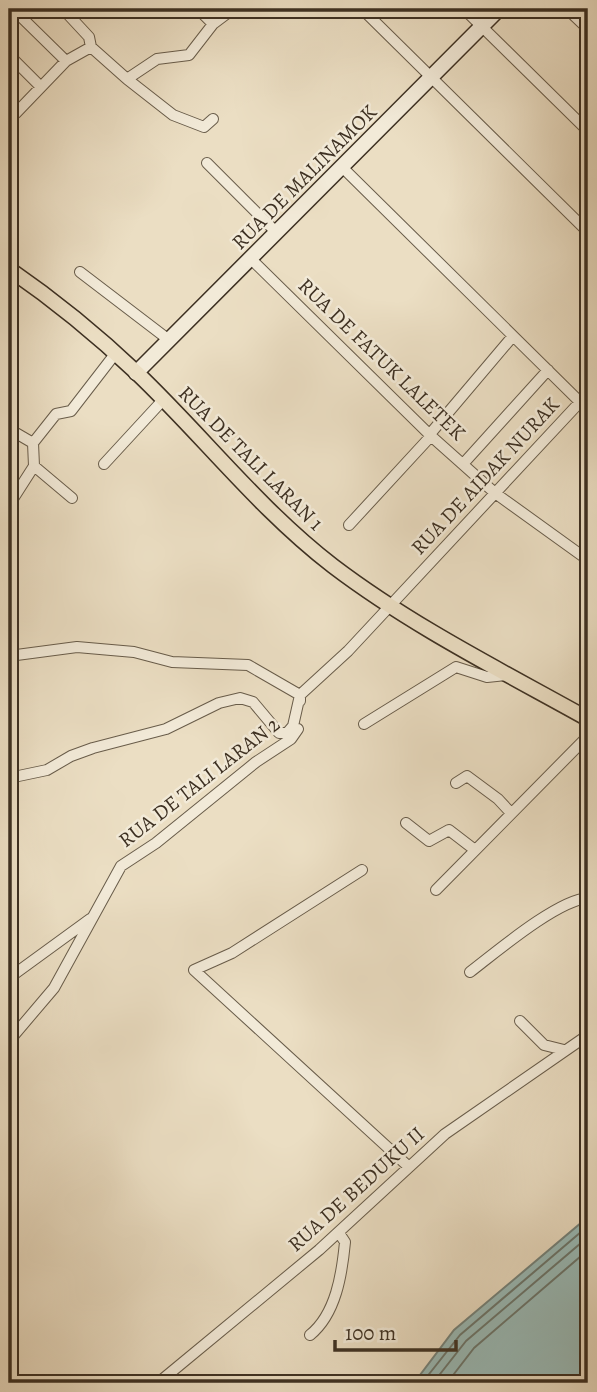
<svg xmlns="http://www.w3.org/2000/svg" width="597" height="1392" viewBox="0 0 597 1392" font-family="Alegreya,serif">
	<rect width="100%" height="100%" fill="#ebdec3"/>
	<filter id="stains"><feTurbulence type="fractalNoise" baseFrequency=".00286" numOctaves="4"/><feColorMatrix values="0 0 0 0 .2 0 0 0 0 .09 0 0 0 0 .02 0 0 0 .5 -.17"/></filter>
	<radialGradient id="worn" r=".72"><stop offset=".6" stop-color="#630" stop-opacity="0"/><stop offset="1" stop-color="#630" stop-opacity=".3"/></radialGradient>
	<!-- water -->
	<path fill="#99bbb8" stroke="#74837c" stroke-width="2" d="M 588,1217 L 588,1383 L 414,1383 L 454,1330 Z"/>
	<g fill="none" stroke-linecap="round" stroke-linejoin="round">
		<!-- shore -->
		<path stroke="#6b766d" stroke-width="2" d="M 422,1383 L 460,1335 L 588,1226
			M 433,1383 L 466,1341 L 588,1237
			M 447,1383 L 474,1348 L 588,1250"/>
		<!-- street casing -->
		<g stroke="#685c4a" stroke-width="12">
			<path id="street" d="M 13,9 L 66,61
				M 63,9 L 89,37 L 91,47
				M 362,9 L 588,232
				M 464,9 L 588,131
				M 567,9 L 588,29
				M 213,24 L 233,9
				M 9,55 L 41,87 L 66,61 L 91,47 L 127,79 L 157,59 L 189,55 L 213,24 L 198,9
				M 127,79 L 173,115 L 204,127 L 213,119
				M 9,116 L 16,113 L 41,87
				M 207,163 L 277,233
				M 251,259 L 431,436 L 495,493 L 588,560
				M 80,272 L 169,340
				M 9,429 L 33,443 L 56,414 L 71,411 L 115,354
				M 430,434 L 513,336
				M 104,464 L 163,400
				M 463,464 L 548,370
				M 34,466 L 72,498
				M 9,505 L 34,466 L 33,443
				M 349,525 L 431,436
				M 9,656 L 77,647 L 134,652 L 172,662 L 248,665 L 300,695 L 300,701
				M 364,724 L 456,667 L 487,677 L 506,675
				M 9,778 L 47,770 L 71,756 L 93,748 L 166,729 L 219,703 L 240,698 L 253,702 L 279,733 L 287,733 L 293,726 L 300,695 L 348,651 L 580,402 L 343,168
				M 456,783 L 467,776 L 498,799 L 511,813
				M 406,823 L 429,841 L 449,830 L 475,850
				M 362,870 L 232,953 L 194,970 L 409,1167
				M 436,890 L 588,736
				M 470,972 C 495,953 557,900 588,898
				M 9,978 L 90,919
				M 520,1021 L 544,1045 L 564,1050
				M 9,1041 L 54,988 L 121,866 L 156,843 L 256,762 L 291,739 L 298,729
				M 310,1335 C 336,1314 342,1274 345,1242 L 339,1233
				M 158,1383 L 319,1250 L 445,1134 L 588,1035"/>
		</g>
		<!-- secondary casing -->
		<g stroke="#3d3022" stroke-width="17">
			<path id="secondary" d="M 136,373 L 499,9"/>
		</g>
		<!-- primary casing -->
		<g stroke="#3d3022" stroke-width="17">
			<path id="primary" d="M 9,269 C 54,300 97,335 137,373 C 203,436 260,510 333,566 C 412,626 502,671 588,719"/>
		</g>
		<!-- street -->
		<use href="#street" stroke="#f2ead8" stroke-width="10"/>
		<!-- secondary -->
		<use href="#secondary" stroke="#f2ead8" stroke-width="14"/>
		<!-- primary -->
		<use href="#primary" stroke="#ebdec3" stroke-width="14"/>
	</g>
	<g text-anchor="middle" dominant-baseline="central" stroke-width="5" stroke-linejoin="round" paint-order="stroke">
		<!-- street labels -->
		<g font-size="21" fill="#3d3022" stroke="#f2ead8">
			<text transform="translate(304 177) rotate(-45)">RUA DE MALINAMOK</text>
			<text transform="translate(382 359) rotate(44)">RUA DE FATUK LALETEK</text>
			<text transform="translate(251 458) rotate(45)">RUA DE TALI LARAN 1</text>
			<text transform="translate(485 476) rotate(-47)">RUA DE AIDAK NURAK</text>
			<text transform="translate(199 782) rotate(-38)">RUA DE TALI LARAN 2</text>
			<text transform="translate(356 1189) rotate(-42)">RUA DE BEDUKU II</text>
		</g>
	</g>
	<!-- margin -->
	<rect width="597" height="1392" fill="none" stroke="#ebdec3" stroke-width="35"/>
	<rect x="10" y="10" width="576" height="1371" fill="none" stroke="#3d3022" stroke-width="3.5"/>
	<rect x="18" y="18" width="562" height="1357" fill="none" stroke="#3d3022" stroke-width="2"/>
	<!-- scale -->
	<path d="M335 1340v10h121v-10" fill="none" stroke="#3d3022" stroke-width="3.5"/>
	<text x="345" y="1340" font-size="21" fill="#3d3022" stroke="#f2ead8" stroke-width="5" paint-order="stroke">100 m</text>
	<rect width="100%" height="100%" filter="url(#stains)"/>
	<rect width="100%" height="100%" fill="url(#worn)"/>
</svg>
